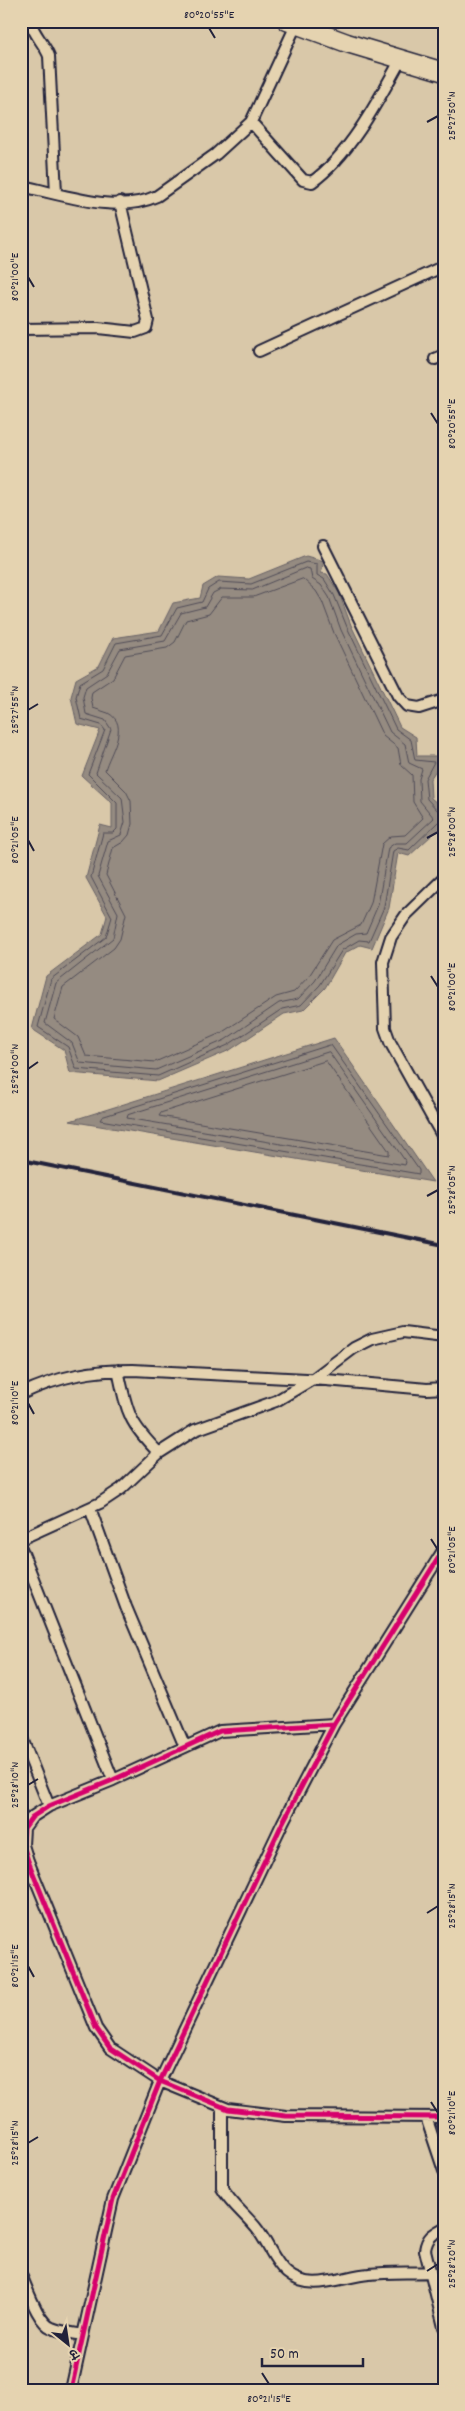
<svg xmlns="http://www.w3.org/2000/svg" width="465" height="2411" viewBox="0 0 465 2411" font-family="Dekko,'Playpen Sans Deva',sans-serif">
	<rect width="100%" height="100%" fill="#d9c8a9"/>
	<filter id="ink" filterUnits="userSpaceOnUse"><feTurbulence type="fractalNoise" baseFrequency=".02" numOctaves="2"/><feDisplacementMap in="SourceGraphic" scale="10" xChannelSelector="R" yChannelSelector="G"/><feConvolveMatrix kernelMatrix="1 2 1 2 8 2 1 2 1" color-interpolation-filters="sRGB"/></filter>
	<g filter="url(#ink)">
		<!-- water -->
		<path fill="#958b81" stroke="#676165" d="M 306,556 L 324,561 L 321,573 L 327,574 L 339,593 L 351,625 L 400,727 L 416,737 L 417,756 L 437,756 L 441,763 L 430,779 L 431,798 L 444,809 L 444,824 L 409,856 L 398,853 L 389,908 L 372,948 L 360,945 L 345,953 L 325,988 L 303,1010 L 284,1014 L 230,1050 L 158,1081 L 70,1073 L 64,1050 L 32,1029 L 46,976 L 102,934 L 107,916 L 86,878 L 100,825 L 112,828 L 112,803 L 82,776 L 100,730 L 77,724 L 71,697 L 76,679 L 99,666 L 113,638 L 159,631 L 173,603 L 200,598 L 203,586 L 218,577 L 249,579 Z
			M 334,1038 L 433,1182 L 70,1121 Z"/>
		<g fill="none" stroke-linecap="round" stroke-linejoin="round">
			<!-- shore -->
			<path stroke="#504c57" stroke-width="1" d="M 306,568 L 310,569 L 312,579 L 321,585 L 329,597 L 341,630 L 390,732 L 405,744 L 409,763 L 422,769 L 419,779 L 420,801 L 434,818 L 407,843 L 395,843 L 388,848 L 378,905 L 366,933 L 356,934 L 337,945 L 315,981 L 298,999 L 279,1003 L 225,1040 L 156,1070 L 80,1063 L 72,1043 L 45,1023 L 56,983 L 113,938 L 118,913 L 98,876 L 108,841 L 121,835 L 125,822 L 122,798 L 96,773 L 111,729 L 105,720 L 86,714 L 83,697 L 86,687 L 107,673 L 120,649 L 165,641 L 181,613 L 205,607 L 213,593 L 221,589 L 252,590 Z
				M 303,579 L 316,591 L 322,601 L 334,633 L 383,736 L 398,748 L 401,765 L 412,775 L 413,802 L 423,818 L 405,835 L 391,836 L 382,844 L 371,903 L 361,925 L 332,940 L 309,976 L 294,992 L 276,997 L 221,1033 L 155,1062 L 86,1056 L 78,1037 L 54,1019 L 63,987 L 114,948 L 120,939 L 126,914 L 106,875 L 113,848 L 123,842 L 129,835 L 132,824 L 131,801 L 126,791 L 105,770 C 109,754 131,725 108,713 C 103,711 98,710 93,708 L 91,698 L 92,692 L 113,678 L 125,655 L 167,648 L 175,642 L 186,620 L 209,614 L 222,597 L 253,597 Z
				M 444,813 L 439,812 L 427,799 L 425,779 L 434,762 L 415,760 L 411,740 L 396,729 L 347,627 L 334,595 L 324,579 L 317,575 L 317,564 L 306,562 L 251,584 L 219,582 L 208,589 L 202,602 L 177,608 L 162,635 L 116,643 L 103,669 L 80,683 L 76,697 L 81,719 L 101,725 L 105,730 L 88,774 L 117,803 L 117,829 L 113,833 L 103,833 L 91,877 L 112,917 L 106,937 L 51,979 L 38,1027 L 68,1047 L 76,1069 L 158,1076 L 228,1045 L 282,1009 L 301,1005 L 320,985 L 342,950 L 359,940 L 369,941 L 384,907 L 393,851 L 398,848 L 409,850 L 438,822 L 444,821
				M 331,1045 L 419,1170 L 419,1174 L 100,1120 L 102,1117 Z
				M 329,1052 L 406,1162 L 405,1165 L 127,1118 L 128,1115 Z
				M 326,1061 L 389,1151 L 389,1155 L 159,1116 L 161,1113 Z"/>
			<!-- minor casing -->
			<g stroke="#22223b" stroke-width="14">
				<path id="minor" d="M 30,21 C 34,35 44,43 49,56 L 56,193
					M 251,122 L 303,180 L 312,182 C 350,155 379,99 401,59
					M 21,186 C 63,194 116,215 157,196 L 216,154 L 251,122 L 296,25
					M 21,329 L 98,328 L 135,332 L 146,328 L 148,320 L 120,202
					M 259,351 L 444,266
					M 435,359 L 444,355
					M 323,546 L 398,696 L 407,706 L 419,708 L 444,700
					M 444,878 L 406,915 L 391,937 L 383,962 L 385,1028 L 390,1042 L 444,1139
					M 118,1370 C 127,1412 128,1422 159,1453
					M 21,1394 C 59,1376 92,1370 133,1370 L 326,1380 L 427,1389 L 444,1388
					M 90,1508 L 126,1607 L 185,1747
					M 21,1539 L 100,1503 L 121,1489 L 159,1453 L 195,1430 L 276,1401 L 313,1379 L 354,1348 L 372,1339 L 403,1332 L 444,1337
					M 21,1548 L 113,1780
					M 334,1724 L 220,1731 L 113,1780 L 49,1806 L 32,1817 L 24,1828 L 23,1845 L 28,1861 L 96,2028 L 110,2048 L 160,2081 L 228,2109 L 286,2116 L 444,2117
					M 21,1736 L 49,1806
					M 222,2107 L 222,2188 C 231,2204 246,2215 257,2229 C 268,2243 274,2262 287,2273 C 310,2293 343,2276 369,2274 C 389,2272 410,2273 430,2272
					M 426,2117 L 444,2171
					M 444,2228 C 433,2234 427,2237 425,2250 L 444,2327
					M 21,2275 C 27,2288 38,2323 52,2328 C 61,2332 73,2333 83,2335
					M 71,2390 L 113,2199 L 160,2081 L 283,1822 L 334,1724 L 444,1549"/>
			</g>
			<!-- trunk casing -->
			<g stroke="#22223b" stroke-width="21">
				<path id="trunk" d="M 287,21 L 347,43 L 444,72"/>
			</g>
			<!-- minor -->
			<use href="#minor" stroke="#e5d3b0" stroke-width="10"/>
			<!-- trunk -->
			<use href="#trunk" stroke="#e5d3b0" stroke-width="18"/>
			<!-- rail -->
			<path stroke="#22223b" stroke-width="4" d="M 21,1160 L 444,1245"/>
			<!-- cycleway casing -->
			<g stroke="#e5d3b0" stroke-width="8">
				<path id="cycleway" d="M 334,1724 L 220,1731 L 113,1780 L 49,1806 L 32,1817 L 24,1828 L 23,1845 L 28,1861 L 96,2028 L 110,2048 L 160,2081 L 228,2109 L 286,2116 L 444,2117
					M 71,2390 L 113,2199 L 160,2081 L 283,1822 L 334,1724 L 444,1549"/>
			</g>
			<!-- cycleway -->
			<use href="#cycleway" stroke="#d6006c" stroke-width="5"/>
		</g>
	</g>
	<!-- ticks -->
	<path fill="none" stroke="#22223b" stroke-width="2" d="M 209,28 L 215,38M 427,122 L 438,116M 28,277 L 34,287M 431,413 L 438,424M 28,710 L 38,704M 427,838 L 438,832M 28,840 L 34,851M 431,976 L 438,987M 28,1069 L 38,1062M 427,1196 L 438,1190M 28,1403 L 34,1414M 431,1539 L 438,1550M 28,1785 L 38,1779M 427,1913 L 438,1906M 28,1966 L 34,1977M 431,2102 L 438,2113M 28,2143 L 38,2137M 427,2271 L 438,2264M 262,2373 L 269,2384"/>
	<!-- margin -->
	<rect width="465" height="2411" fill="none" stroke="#e5d3b0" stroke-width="55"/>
	<!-- north arrow -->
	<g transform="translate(68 2344) rotate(150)" stroke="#e5d3b0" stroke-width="4" paint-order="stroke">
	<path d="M0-4L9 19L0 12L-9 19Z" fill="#22223b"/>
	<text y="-8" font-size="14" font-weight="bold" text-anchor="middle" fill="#22223b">उ</text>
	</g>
	<!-- scale -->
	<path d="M262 2358v8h101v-8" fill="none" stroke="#22223b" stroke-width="2.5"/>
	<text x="270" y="2358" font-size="15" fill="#22223b" stroke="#e5d3b0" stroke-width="4" paint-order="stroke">50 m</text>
	<rect x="28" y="28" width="410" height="2356" fill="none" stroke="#22223b" stroke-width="2"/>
	<g font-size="12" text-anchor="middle" fill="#22223b">
		<text x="209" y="18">80°20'55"E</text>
		<text transform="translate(451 116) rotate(-90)" y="4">25°27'50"N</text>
		<text transform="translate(14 277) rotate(-90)" y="4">80°21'00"E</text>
		<text transform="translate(451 424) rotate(-90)" y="4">80°20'55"E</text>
		<text transform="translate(14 710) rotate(-90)" y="4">25°27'55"N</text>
		<text transform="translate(451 832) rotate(-90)" y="4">25°28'00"N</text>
		<text transform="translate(14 840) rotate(-90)" y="4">80°21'05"E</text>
		<text transform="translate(451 987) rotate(-90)" y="4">80°21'00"E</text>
		<text transform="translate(14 1069) rotate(-90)" y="4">25°28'00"N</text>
		<text transform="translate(451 1190) rotate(-90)" y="4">25°28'05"N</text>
		<text transform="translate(14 1403) rotate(-90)" y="4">80°21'10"E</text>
		<text transform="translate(451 1550) rotate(-90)" y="4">80°21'05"E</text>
		<text transform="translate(14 1785) rotate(-90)" y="4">25°28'10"N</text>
		<text transform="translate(451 1906) rotate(-90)" y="4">25°28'15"N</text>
		<text transform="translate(14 1966) rotate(-90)" y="4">80°21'15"E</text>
		<text transform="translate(451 2113) rotate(-90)" y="4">80°21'10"E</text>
		<text transform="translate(14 2143) rotate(-90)" y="4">25°28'15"N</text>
		<text transform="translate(451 2264) rotate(-90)" y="4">25°28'20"N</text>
		<text x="269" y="2402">80°21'15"E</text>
	</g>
</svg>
